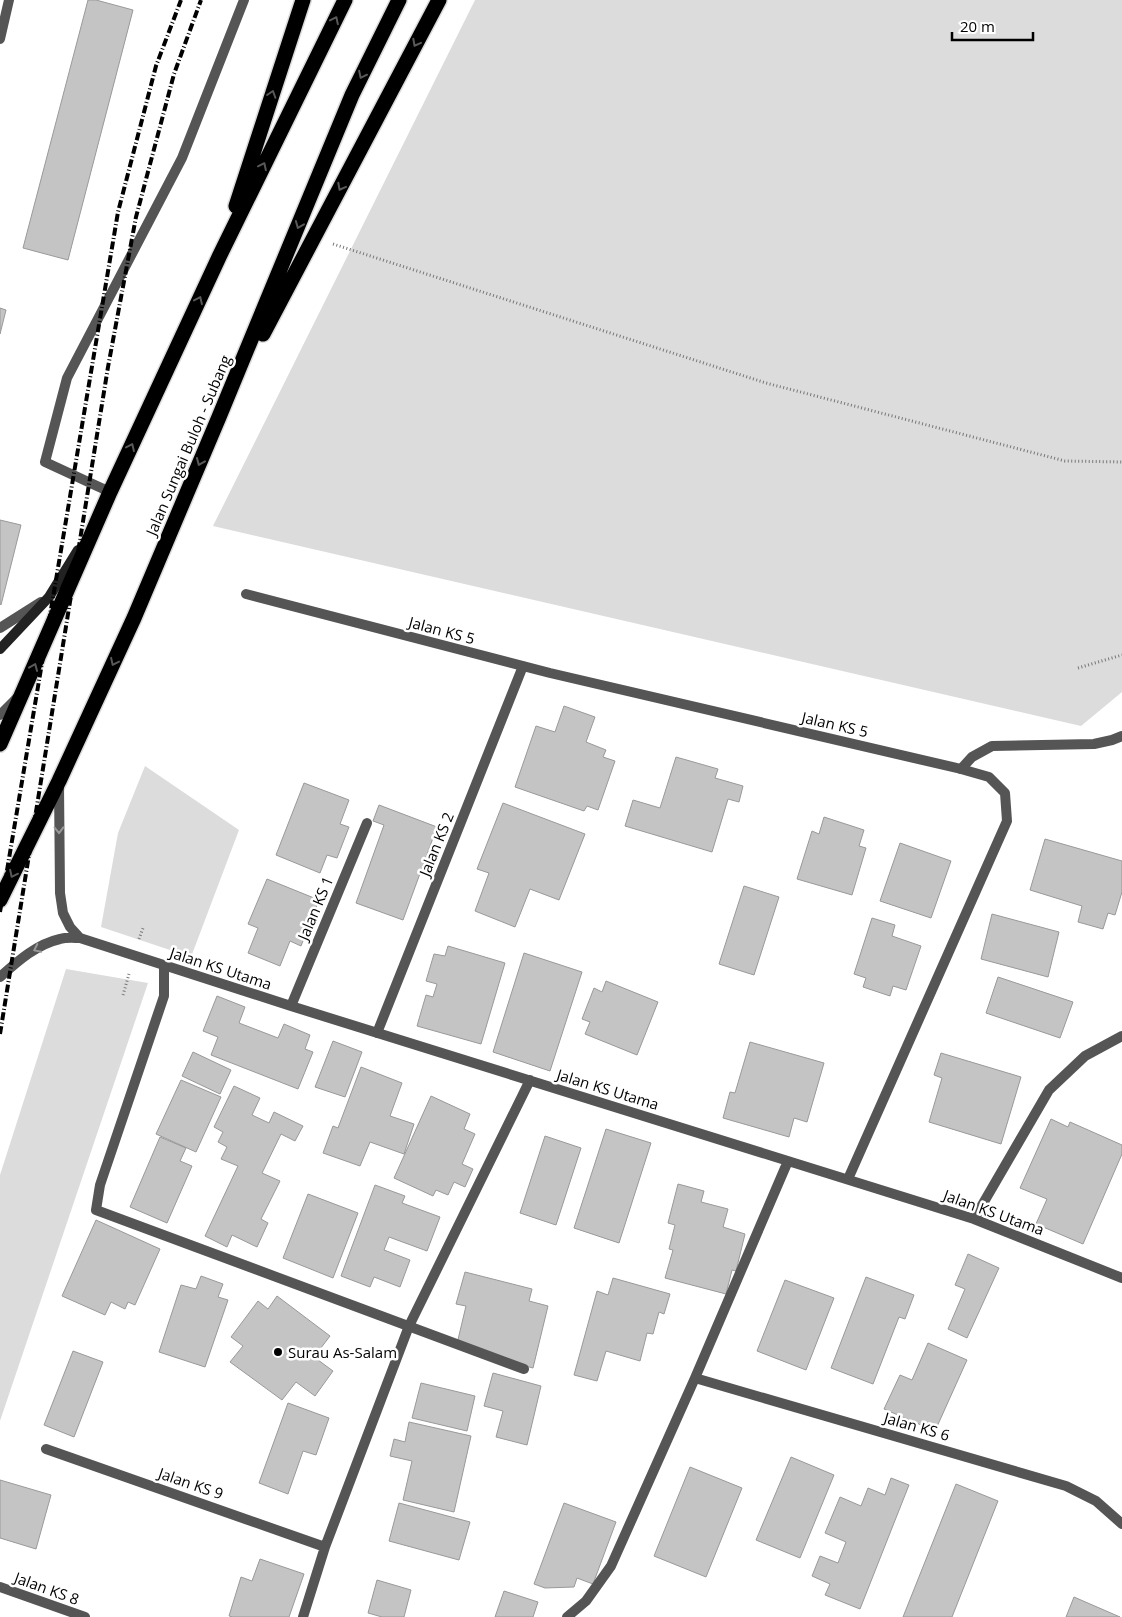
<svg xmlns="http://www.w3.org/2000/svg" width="1122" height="1617" viewBox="0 0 1122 1617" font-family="'Open Sans',sans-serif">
	<rect width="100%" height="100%" fill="#fff"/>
	<!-- green -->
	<path fill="#dcdcdc" d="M 475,0 L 1122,0 L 1122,692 L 1081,726 L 213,526 Z
		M 145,766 L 239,830 L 191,957 L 101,927 L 118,833 Z
		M 66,969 L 148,983 L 0,1421 L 0,1175 Z"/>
	<!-- building -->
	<path fill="#c4c4c4" stroke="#999" d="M 88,0 L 96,0 L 133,10 L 68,260 L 23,248 Z
		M 0,308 L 6,310 L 0,334 Z
		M 0,520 L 21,525 L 1,605 L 0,604 Z
		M 564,706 L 595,717 L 586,742 L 606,750 L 603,757 L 615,761 L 598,810 L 587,806 L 584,811 L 515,787 L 536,726 L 555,732 Z
		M 676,757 L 718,769 L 715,778 L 743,786 L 739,802 L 728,799 L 712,852 L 625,826 L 633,800 L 660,808 Z
		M 304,783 L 349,800 L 340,824 L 349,827 L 337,858 L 327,855 L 320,873 L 276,855 Z
		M 503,803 L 585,834 L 559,900 L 530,889 L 515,927 L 475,911 L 489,873 L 477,869 Z
		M 379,805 L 437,827 L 403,920 L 356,903 L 384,825 L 373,821 Z
		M 824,817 L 864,830 L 859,846 L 866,848 L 852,895 L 797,879 L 812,831 L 819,834 Z
		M 1045,839 L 1122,861 L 1122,892 L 1115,915 L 1108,913 L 1103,929 L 1078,922 L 1082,906 L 1030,890 Z
		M 900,843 L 951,861 L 931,918 L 880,901 Z
		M 267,879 L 319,900 L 301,946 L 290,941 L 280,966 L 248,953 L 258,928 L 248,924 Z
		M 744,886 L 779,897 L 754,975 L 719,964 Z
		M 992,914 L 1059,932 L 1048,977 L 981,959 Z
		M 872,918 L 895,925 L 892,936 L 921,946 L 906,990 L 893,986 L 890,996 L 863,987 L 866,978 L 854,974 Z
		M 448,946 L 505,963 L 481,1044 L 417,1026 L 426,995 L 433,997 L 437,984 L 426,981 L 434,954 L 445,956 Z
		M 524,953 L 582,972 L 550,1071 L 493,1052 Z
		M 998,977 L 1073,1002 L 1060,1038 L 986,1013 Z
		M 606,981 L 658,1002 L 637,1055 L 585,1034 L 590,1022 L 582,1019 L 594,988 L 602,992 Z
		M 217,996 L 245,1007 L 239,1023 L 278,1038 L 284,1024 L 310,1035 L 305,1049 L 313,1052 L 298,1089 L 211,1055 L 218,1037 L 203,1031 Z
		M 333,1041 L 362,1052 L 345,1097 L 315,1087 Z
		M 750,1042 L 824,1063 L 807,1122 L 794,1118 L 789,1137 L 723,1118 L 730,1092 L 735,1093 Z
		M 193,1052 L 231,1070 L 220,1094 L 182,1076 Z
		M 941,1053 L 1021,1077 L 1001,1144 L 929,1122 L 942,1078 L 934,1075 Z
		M 361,1067 L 402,1083 L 390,1116 L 414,1124 L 404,1154 L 370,1142 L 360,1166 L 323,1153 L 333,1126 L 338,1128 Z
		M 181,1080 L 221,1097 L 196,1152 L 156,1134 Z
		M 234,1086 L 260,1098 L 252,1115 L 269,1123 L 274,1112 L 303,1126 L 295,1141 L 281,1134 L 262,1173 L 280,1181 L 261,1219 L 268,1223 L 257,1247 L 232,1235 L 227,1247 L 205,1236 L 238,1166 L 221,1159 L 227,1147 L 218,1142 L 223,1132 L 214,1127 Z
		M 431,1096 L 470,1114 L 464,1129 L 475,1134 L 462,1164 L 473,1169 L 465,1187 L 454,1182 L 448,1195 L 436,1190 L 433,1196 L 394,1178 Z
		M 1051,1119 L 1068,1127 L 1070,1122 L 1122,1145 L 1122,1154 L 1083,1244 L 1036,1224 L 1047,1199 L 1020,1188 Z
		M 606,1129 L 651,1143 L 619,1243 L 574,1228 Z
		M 545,1136 L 581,1148 L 556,1225 L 520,1213 Z
		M 160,1137 L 186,1148 L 180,1161 L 192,1166 L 167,1223 L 130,1207 Z
		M 678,1184 L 704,1191 L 701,1202 L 728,1209 L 723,1227 L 745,1234 L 736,1271 L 732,1270 L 726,1294 L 665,1278 L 673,1250 L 669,1249 L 675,1225 L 668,1223 Z
		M 375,1185 L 405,1196 L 402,1203 L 440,1217 L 427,1251 L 389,1237 L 384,1250 L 410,1260 L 400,1287 L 374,1277 L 370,1287 L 341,1276 Z
		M 308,1194 L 358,1213 L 333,1278 L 283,1258 Z
		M 96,1220 L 160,1249 L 135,1305 L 128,1302 L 125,1309 L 111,1302 L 105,1315 L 62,1296 Z
		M 968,1254 L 999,1268 L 967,1338 L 948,1329 L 965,1289 L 955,1285 Z
		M 465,1272 L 532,1289 L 529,1301 L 548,1306 L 533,1368 L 456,1348 L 466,1306 L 456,1304 Z
		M 201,1276 L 223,1284 L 218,1297 L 228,1300 L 205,1367 L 159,1352 L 181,1285 L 196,1289 Z
		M 866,1277 L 914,1295 L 905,1319 L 899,1317 L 873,1384 L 831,1368 Z
		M 613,1278 L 670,1294 L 664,1314 L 659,1312 L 653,1334 L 647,1333 L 640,1361 L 606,1351 L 597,1381 L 574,1375 L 597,1291 L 608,1295 Z
		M 785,1280 L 834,1298 L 806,1370 L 757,1351 Z
		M 277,1296 L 330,1336 L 314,1357 L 333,1371 L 315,1396 L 296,1382 L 282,1400 L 230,1362 L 243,1346 L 231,1337 L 258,1301 L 268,1309 Z
		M 928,1343 L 967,1360 L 935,1431 L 884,1409 L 900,1375 L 912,1380 Z
		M 73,1351 L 103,1362 L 74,1437 L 44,1425 Z
		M 493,1373 L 541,1386 L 527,1445 L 496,1437 L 503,1411 L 484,1406 Z
		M 421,1383 L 475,1396 L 467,1431 L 412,1418 Z
		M 288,1403 L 329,1418 L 316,1455 L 303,1451 L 288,1494 L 259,1483 Z
		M 409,1422 L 471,1436 L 454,1512 L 403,1500 L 412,1461 L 390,1456 L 394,1439 L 405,1442 Z
		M 791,1457 L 834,1475 L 800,1558 L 756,1540 Z
		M 690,1467 L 742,1488 L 706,1577 L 654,1556 Z
		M 891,1478 L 909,1485 L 860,1609 L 825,1595 L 830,1584 L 812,1576 L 820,1556 L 838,1563 L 846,1542 L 825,1533 L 840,1497 L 861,1506 L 868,1488 L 885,1495 Z
		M 0,1480 L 51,1495 L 36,1549 L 0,1538 Z
		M 956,1484 L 998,1501 L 952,1617 L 903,1617 Z
		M 399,1503 L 470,1522 L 459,1560 L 389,1541 Z
		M 564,1503 L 616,1522 L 593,1584 L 577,1578 L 574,1587 L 545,1588 L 534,1584 Z
		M 260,1559 L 304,1574 L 289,1617 L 233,1617 L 229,1616 L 241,1577 L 252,1581 Z
		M 377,1580 L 411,1590 L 404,1617 L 382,1617 L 368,1613 Z
		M 504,1591 L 538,1602 L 533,1617 L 495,1617 Z
		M 1074,1597 L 1120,1617 L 1066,1617 Z"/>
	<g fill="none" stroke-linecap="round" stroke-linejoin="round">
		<!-- highway casing -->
		<g stroke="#dbdbdb" stroke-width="18">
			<path id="highway" d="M 236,206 L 303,0
				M 263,334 L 439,0
				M 0,744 L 110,492 L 219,257 L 345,0
				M 0,900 L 59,781 L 134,618 L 219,417 L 352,95 L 399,0"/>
		</g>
		<!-- path -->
		<path stroke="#777" stroke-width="3" stroke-dasharray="1 2.5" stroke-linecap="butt" d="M 333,244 L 766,383 L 1065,461 L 1122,462
			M 1078,668 L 1122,655
			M 139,939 L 143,928
			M 123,995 L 129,974"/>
		<!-- lane -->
		<path stroke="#555" stroke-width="10" d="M 0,39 L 9,0
			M 110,492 L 45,462 L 67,378 L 182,158 L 244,0
			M 0,715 L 17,698
			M 961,769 L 972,757 L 992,746 L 1094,744 L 1112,740 L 1122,736"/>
		<!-- street -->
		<path stroke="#555" stroke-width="10" d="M 246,594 L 550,673 L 961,769 L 989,777 L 1005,793 L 1007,821 L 848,1179
			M 0,628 L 41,602
			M 59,785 L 60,893 L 63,913 L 70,927 L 80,938
			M 164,965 L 164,996 L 100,1185 L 96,1210 L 524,1369
			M 0,977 C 18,961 37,944 60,939 C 67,937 74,938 80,938 L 291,1006 L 974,1219 L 1122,1278
			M 291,1006 L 367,823
			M 377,1033 L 523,666
			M 974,1219 L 1049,1090 L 1085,1056 L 1122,1036
			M 695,1378 L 1066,1486 L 1096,1501 L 1122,1524
			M 46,1449 L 325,1547
			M 0,1587 L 85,1617
			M 303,1617 L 325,1547 L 409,1326 L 530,1080
			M 567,1617 L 586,1601 L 611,1566 L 695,1378 L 788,1161"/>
		<!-- secondary -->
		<path stroke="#222" stroke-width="10" d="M 0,649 L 49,597 L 78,550"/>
		<!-- highway -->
		<use href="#highway" stroke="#000" stroke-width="15"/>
		<!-- rail -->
		<path stroke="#000" stroke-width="4" stroke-dasharray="8 2.5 1 2.5" stroke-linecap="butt" d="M 0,912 L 118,212 L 156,66 L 181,0
			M 0,1034 L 108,367 L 136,217 L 174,74 L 201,0"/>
	</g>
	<!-- one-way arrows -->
	<defs><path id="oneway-chevron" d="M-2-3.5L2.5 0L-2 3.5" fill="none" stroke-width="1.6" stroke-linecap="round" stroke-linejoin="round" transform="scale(1.25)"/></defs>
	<g stroke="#595959">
		<use href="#oneway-chevron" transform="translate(335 20) rotate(-64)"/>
		<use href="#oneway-chevron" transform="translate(416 43) rotate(118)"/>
		<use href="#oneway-chevron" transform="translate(362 75) rotate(116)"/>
		<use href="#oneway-chevron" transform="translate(272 94) rotate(-72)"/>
		<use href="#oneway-chevron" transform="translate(263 166) rotate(-64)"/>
		<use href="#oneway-chevron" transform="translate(341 187) rotate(118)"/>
		<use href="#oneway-chevron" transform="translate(299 225) rotate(112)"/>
		<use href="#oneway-chevron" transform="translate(199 300) rotate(-65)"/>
		<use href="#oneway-chevron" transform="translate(131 447) rotate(-65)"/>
		<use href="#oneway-chevron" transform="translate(200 462) rotate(113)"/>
		<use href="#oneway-chevron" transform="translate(114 662) rotate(115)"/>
		<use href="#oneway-chevron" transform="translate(34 667) rotate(-67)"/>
		<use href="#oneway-chevron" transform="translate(13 874) rotate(116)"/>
	</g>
	<g stroke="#999">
		<use href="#oneway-chevron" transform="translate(59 830) rotate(89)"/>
		<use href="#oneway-chevron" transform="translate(37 949) rotate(154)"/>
	</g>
	<!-- markers -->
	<circle fill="#000" stroke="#fff" stroke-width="2" cx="278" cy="1352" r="5"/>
	<g text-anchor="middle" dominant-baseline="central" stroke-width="5" stroke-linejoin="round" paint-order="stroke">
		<!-- street labels -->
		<g font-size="15" fill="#000" stroke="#fff">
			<text transform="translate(188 445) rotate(-67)">Jalan Sungai Buloh - Subang</text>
			<text transform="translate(442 630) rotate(15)">Jalan KS 5</text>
			<text transform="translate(835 724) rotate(13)">Jalan KS 5</text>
			<text transform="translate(436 844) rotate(-68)">Jalan KS 2</text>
			<text transform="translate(315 908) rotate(-67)">Jalan KS 1</text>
			<text transform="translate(221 968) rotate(18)">Jalan KS Utama</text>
			<text transform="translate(608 1089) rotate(17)">Jalan KS Utama</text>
			<text transform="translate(994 1212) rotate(20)">Jalan KS Utama</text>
			<text transform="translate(917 1426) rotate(16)">Jalan KS 6</text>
			<text transform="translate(191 1483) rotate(19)">Jalan KS 9</text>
			<text transform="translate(47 1588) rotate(20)">Jalan KS 8</text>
		</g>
		<!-- poi labels -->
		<g font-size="15" fill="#000" stroke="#fff" text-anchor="start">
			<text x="288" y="1352">Surau As-Salam</text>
		</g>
	</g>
	<!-- scale -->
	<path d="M952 32v8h81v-8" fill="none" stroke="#000000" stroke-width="2.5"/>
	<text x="960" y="32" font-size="15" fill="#000000" stroke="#ffffff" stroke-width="4" paint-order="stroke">20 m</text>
</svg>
